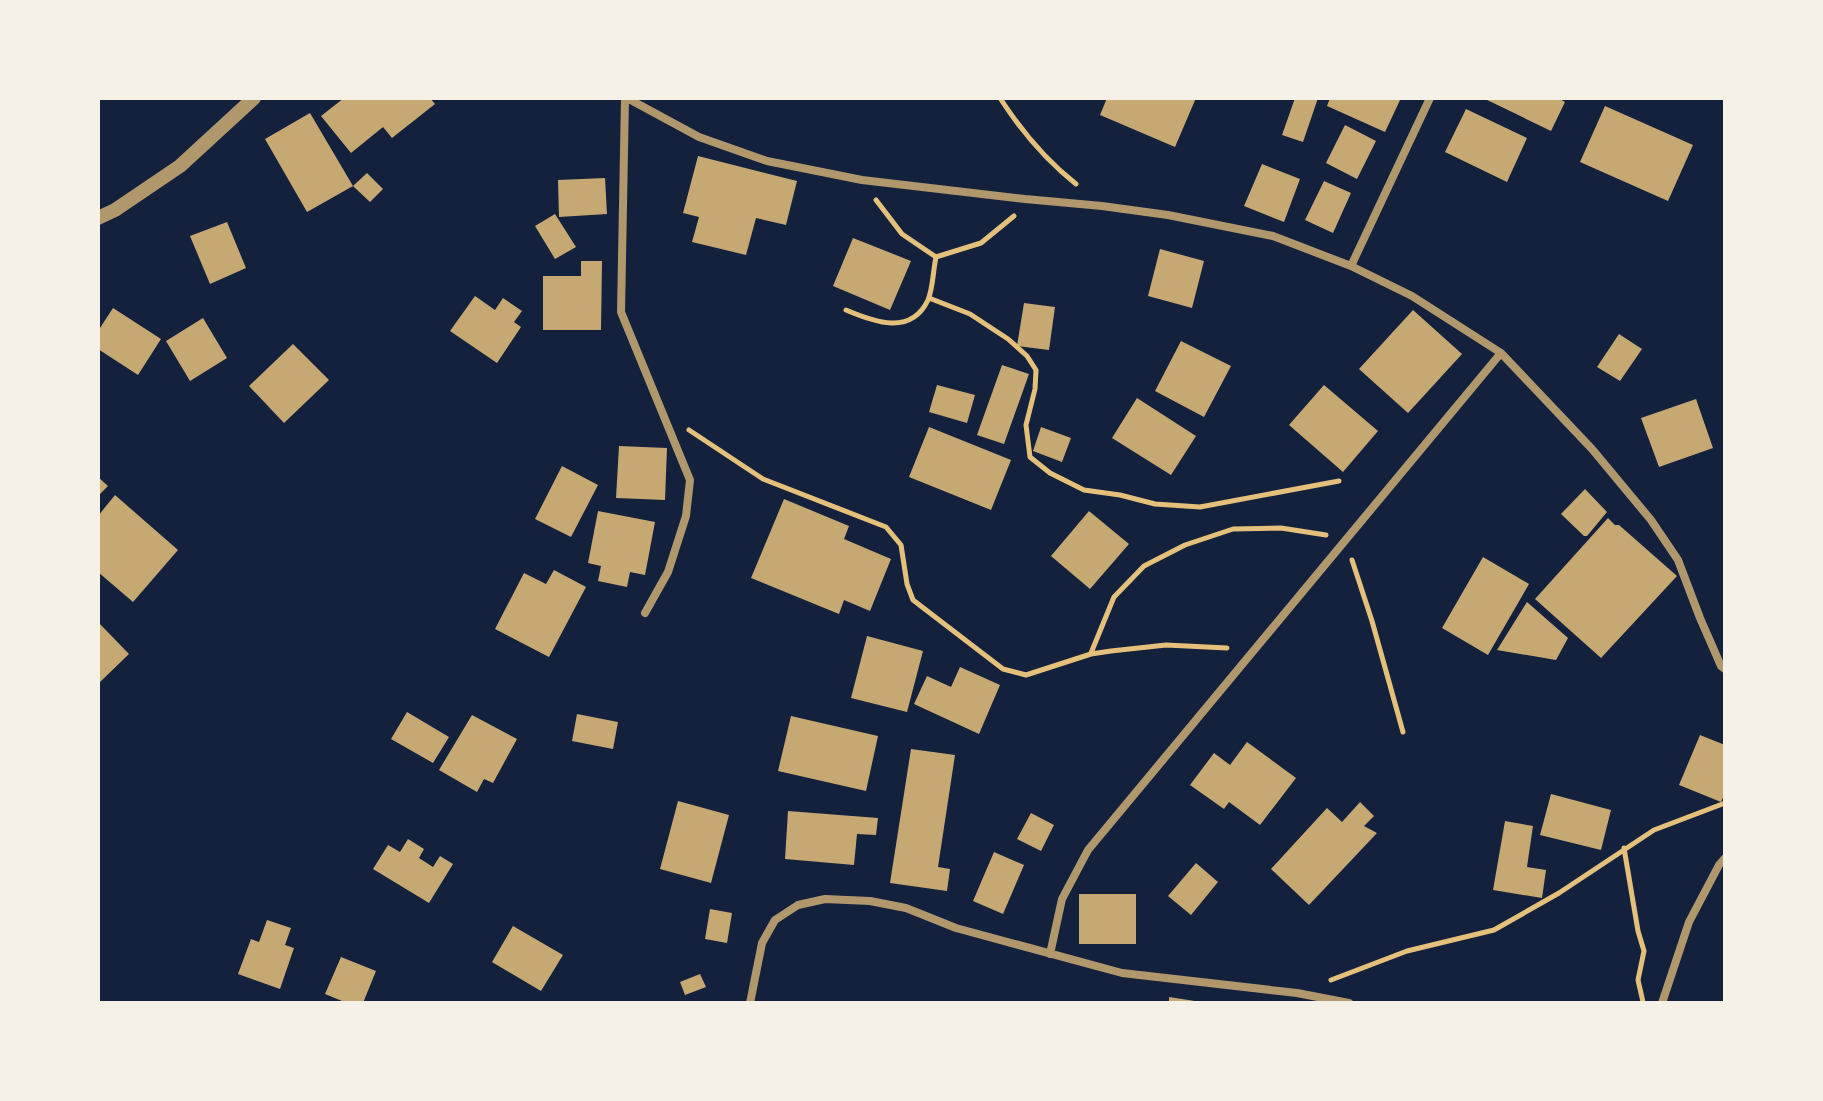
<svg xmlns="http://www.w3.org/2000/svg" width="1823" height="1101" viewBox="0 0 1823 1101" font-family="Raleway,sans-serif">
	<rect width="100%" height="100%" fill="#14213d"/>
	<!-- building -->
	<path fill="#c6a872" d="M 344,98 L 430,98 L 435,104 L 392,138 L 383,127 L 351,153 L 321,116 Z
		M 1107,98 L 1196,98 L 1175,147 L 1100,115 Z
		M 1295,98 L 1318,98 L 1303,142 L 1282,135 Z
		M 1330,98 L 1401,98 L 1385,132 L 1327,106 Z
		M 1483,98 L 1558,98 L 1565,102 L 1551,131 Z
		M 1605,106 L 1693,145 L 1668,201 L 1580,162 Z
		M 1466,109 L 1527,138 L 1507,182 L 1445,152 Z
		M 310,113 L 353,186 L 367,173 L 383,189 L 370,202 L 353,186 L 307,212 L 265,139 Z
		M 1345,125 L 1376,141 L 1357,179 L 1326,163 Z
		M 698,156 L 797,181 L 786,225 L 756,218 L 746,255 L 692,242 L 699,217 L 683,213 Z
		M 1262,164 L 1300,179 L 1284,222 L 1244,206 Z
		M 605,178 L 607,214 L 559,217 L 558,180 Z
		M 1324,181 L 1351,193 L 1333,233 L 1305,220 Z
		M 555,214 L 576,247 L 555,259 L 535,226 Z
		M 227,222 L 246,268 L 210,284 L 190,236 Z
		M 853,238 L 911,261 L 890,310 L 833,286 Z
		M 1160,249 L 1204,261 L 1192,308 L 1148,296 Z
		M 581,261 L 602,261 L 601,330 L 543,330 L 543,276 L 581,276 Z
		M 475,296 L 495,310 L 503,298 L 522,311 L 514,322 L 521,327 L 497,363 L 450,331 Z
		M 1024,303 L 1055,307 L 1049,350 L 1017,346 Z
		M 113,308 L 161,339 L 138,375 L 98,349 L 98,331 Z
		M 1413,310 L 1462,354 L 1408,413 L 1359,369 Z
		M 203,318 L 227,358 L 190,381 L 166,341 Z
		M 1619,334 L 1642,349 L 1620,381 L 1597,367 Z
		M 1181,341 L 1231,366 L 1204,417 L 1155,391 Z
		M 293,344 L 329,380 L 284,423 L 249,386 Z
		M 1002,365 L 1029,374 L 1004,444 L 977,435 Z
		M 937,385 L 975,395 L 967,423 L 929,412 Z
		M 1324,385 L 1378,431 L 1343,472 L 1289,425 Z
		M 1137,398 L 1196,436 L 1171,475 L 1112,438 Z
		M 1696,399 L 1713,448 L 1659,467 L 1641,418 Z
		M 929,427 L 1011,460 L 991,510 L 909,477 Z
		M 1041,427 L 1071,438 L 1062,462 L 1033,451 Z
		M 619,446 L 667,448 L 665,500 L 616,498 Z
		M 562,466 L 598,485 L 571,537 L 535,519 Z
		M 98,477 L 108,486 L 98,496 Z
		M 1585,489 L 1607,512 L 1587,536 L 1584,536 L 1561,514 Z
		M 115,495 L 178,550 L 133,602 L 98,572 L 98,516 Z
		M 784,499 L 849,526 L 844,539 L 891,559 L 870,611 L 844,600 L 839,614 L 751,578 Z
		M 598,511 L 655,522 L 645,575 L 630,572 L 627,587 L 598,581 L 601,566 L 588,563 Z
		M 1089,511 L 1129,544 L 1090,589 L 1051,556 Z
		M 1608,518 L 1615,525 L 1619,525 L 1677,576 L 1601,658 L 1535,599 Z
		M 1483,557 L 1529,584 L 1488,655 L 1442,628 Z
		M 554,570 L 586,587 L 549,657 L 495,629 L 524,573 L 546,584 Z
		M 1527,602 L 1568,638 L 1556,660 L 1497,650 Z
		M 98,622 L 129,654 L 98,684 Z
		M 867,636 L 923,651 L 907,712 L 851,698 Z
		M 960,667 L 1000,685 L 979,734 L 914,704 L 927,676 L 951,687 Z
		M 407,712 L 449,737 L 433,763 L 391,739 Z
		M 577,714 L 618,722 L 613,749 L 572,741 Z
		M 472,715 L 517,739 L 493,783 L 484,779 L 477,792 L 439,770 Z
		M 791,716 L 878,736 L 866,791 L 778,771 Z
		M 1700,735 L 1725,745 L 1725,793 L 1721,802 L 1679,785 Z
		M 1247,742 L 1296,778 L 1260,825 L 1229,802 L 1224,809 L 1190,785 L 1214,753 L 1230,765 Z
		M 911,749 L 955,755 L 938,867 L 950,869 L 947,891 L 890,883 Z
		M 1551,794 L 1611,810 L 1601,850 L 1540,835 Z
		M 678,801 L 729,815 L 711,883 L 660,869 Z
		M 1360,802 L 1374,816 L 1364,826 L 1377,833 L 1309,905 L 1271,869 L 1327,808 L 1342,822 Z
		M 788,811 L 878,818 L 876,835 L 857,834 L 854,865 L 785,859 Z
		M 1031,813 L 1054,825 L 1041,851 L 1017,839 Z
		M 1505,821 L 1533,826 L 1527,867 L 1546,870 L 1542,898 L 1493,890 Z
		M 408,839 L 424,849 L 419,858 L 433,867 L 440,856 L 453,864 L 429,903 L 373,869 L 388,845 L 400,852 Z
		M 994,852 L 1024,865 L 1003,914 L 973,901 Z
		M 1196,863 L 1218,882 L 1191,915 L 1168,896 Z
		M 1079,894 L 1136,894 L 1136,944 L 1079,944 Z
		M 710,909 L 732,913 L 727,943 L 705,939 Z
		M 267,920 L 291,928 L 285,945 L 294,948 L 280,989 L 238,974 L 251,939 L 259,942 Z
		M 513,926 L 563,955 L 541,991 L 492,962 Z
		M 341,957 L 376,971 L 363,1003 L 347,1003 L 325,994 Z
		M 700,974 L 706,987 L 685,995 L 680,982 Z
		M 1169,997 L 1195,1001 L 1194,1003 L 1169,1003 Z"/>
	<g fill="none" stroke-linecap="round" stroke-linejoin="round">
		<!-- path -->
		<path stroke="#e5c07b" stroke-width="5" d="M 1000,98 C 1020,129 1047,161 1076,184
			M 876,200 L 902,234 L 936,257 L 981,243 L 1014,216
			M 929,298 L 970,314 L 1008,339 L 1027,356 L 1036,370 L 1035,389 L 1026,425 L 1030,457 L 1050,473 L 1084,490 L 1120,495 L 1155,504 L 1200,507 L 1339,481
			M 846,310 C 874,322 911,336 928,300 C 933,288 933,271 936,257
			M 689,430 L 763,479 L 886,527 L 901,545 L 907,584 L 913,600 L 1003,669 L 1026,675 L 1091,654 L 1111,651 L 1166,645 L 1227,648
			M 1352,560 L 1372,621 L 1403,732
			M 1091,653 L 1114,597 L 1144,566 L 1185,545 L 1233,529 L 1281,528 L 1326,535
			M 1624,848 L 1638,931 L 1644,951 L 1638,980 L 1643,1002
			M 1331,980 L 1407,951 L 1494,930 L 1559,893 L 1654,830 L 1725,803"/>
		<!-- minor -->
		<path stroke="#b1986c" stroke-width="8" d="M 625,98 L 621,312 L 690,480 L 686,516 L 668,572 L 645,613
			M 627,98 L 699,137 L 767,161 L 862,180 L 1025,199 L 1102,206 L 1168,215 L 1273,236 L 1351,266 L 1412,296 L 1501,353 L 1592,449 L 1651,520 L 1678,560 L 1700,618 L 1721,666 L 1725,669
			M 1351,266 L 1430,98
			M 1050,954 L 1062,899 L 1088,850 L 1501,353
			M 750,1003 L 762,943 L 775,920 L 798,905 L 825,899 L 870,901 L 906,908 L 956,928 L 1122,973 L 1297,993 L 1349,1003
			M 1662,1003 L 1689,922 L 1719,865 L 1725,858"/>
		<!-- tertiary -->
		<path stroke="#b1986c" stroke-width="14" d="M 98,218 L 115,210 L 180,166 L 254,98"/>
	</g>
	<!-- border -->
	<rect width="1823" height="1101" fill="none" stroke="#f6f1e7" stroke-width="200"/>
</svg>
